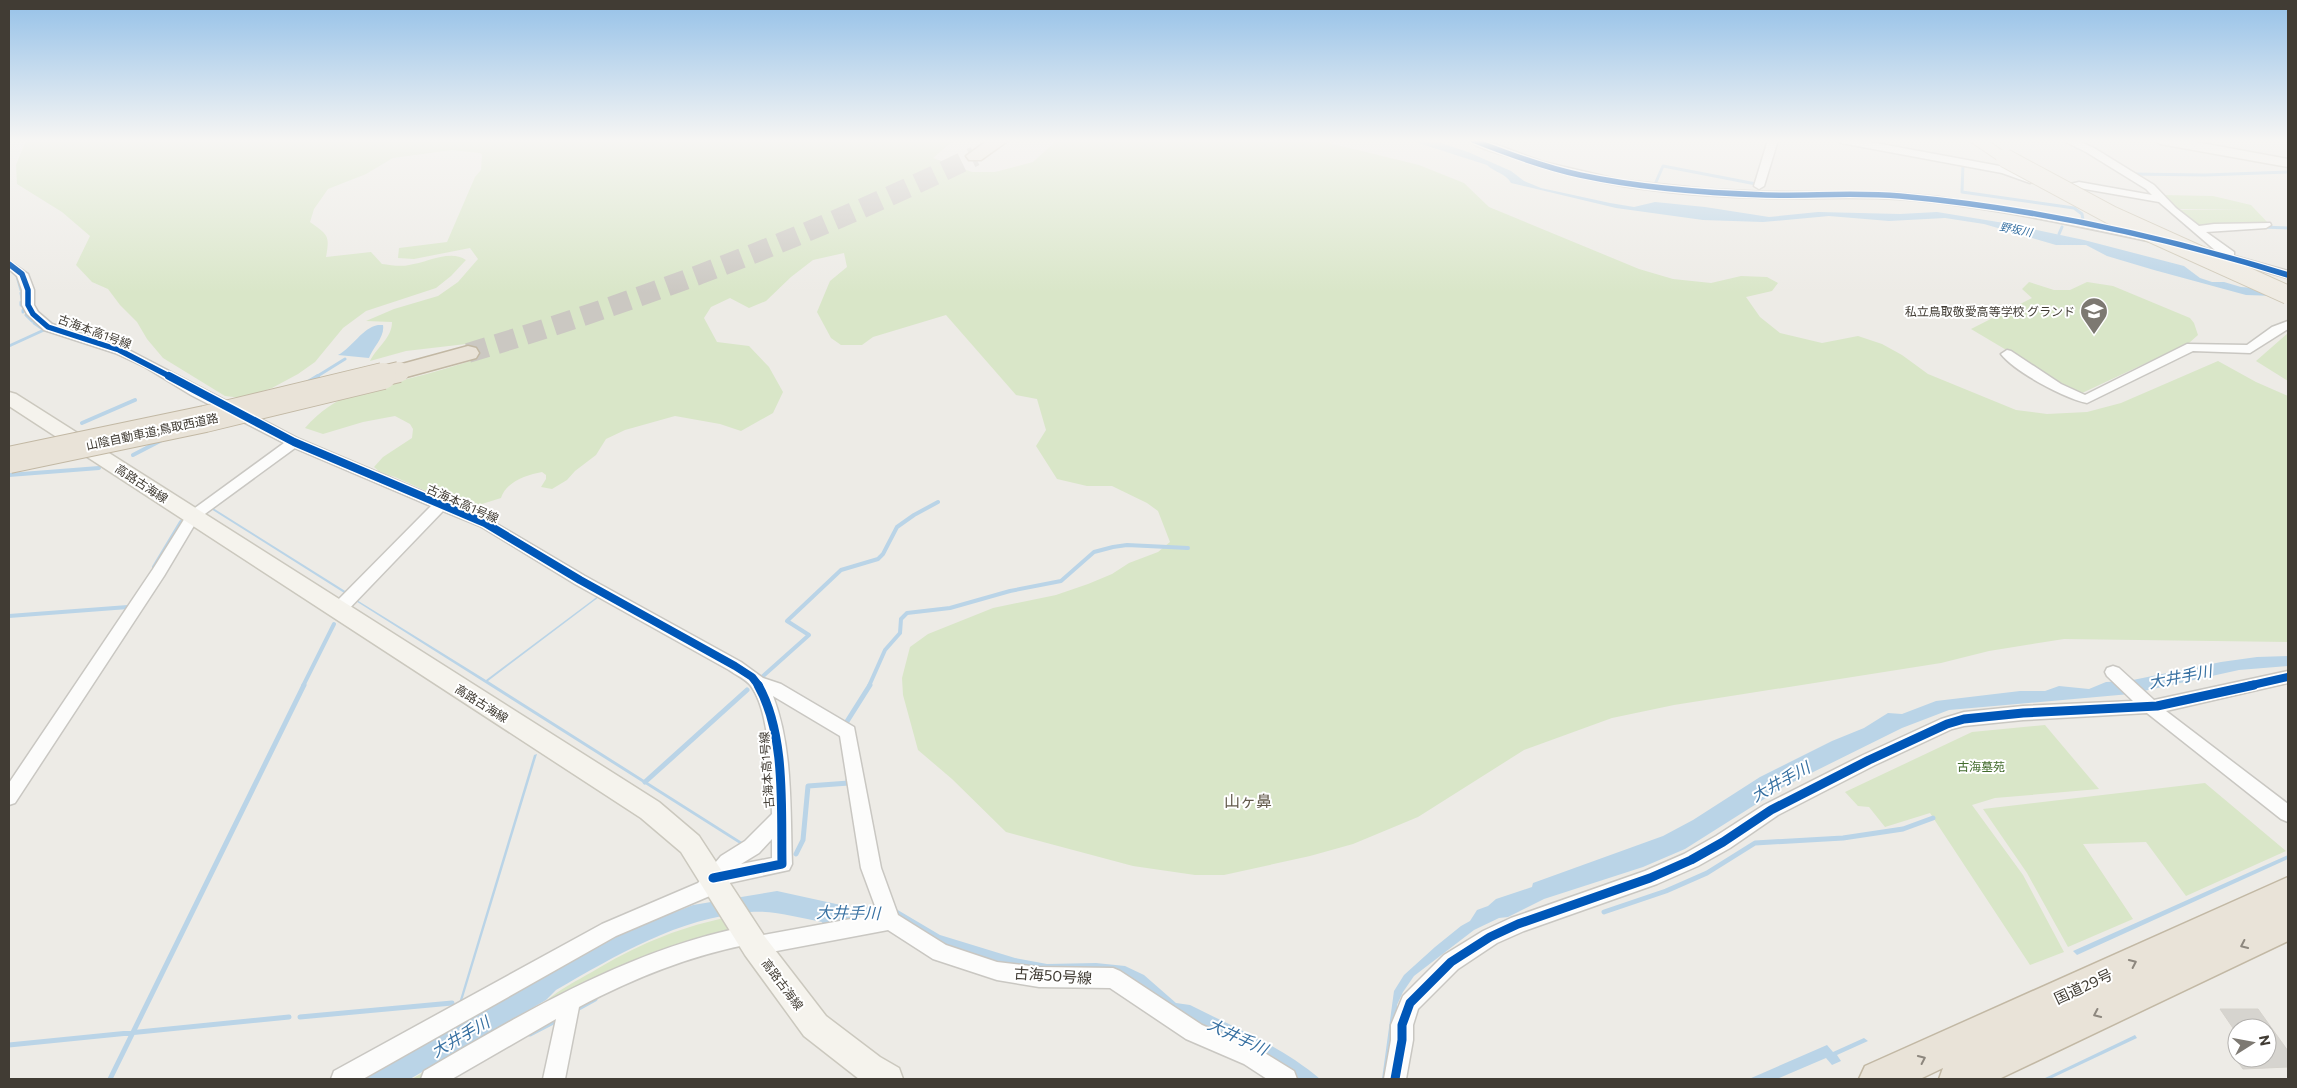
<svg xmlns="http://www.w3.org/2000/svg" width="2297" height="1088" viewBox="0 0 2297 1088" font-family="Commissioner,'Noto Sans JP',sans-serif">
	<rect width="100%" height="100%" fill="#edebe6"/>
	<!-- green -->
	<path fill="#d9e6c8" d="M 26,140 L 954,140 L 933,158 L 972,172 L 995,172 L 1033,162 L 1057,140 L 1317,140 L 1419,165 L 1464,183 L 1489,207 L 1639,269 L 1673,279 L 1711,283 L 1741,276 L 1767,277 L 1778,283 L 1772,291 L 1746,297 L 1760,317 L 1780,333 L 1822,343 L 1858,336 L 1882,344 L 1902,355 L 1928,374 L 2016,410 L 2047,414 L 2087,412 L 2121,403 L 2218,361 L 2256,382 L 2288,396 L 2288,642 L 2064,639 L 1989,651 L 1941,663 L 1674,705 L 1612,718 L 1524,750 L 1418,817 L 1353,844 L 1310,856 L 1224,875 L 1195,875 L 1133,866 L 1006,832 L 952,779 L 918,750 L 903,695 L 902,678 L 910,647 L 928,634 L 993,608 L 1056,595 L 1088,584 L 1112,574 L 1129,563 L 1158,552 L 1170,542 L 1158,511 L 1147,503 L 1112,486 L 1087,486 L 1057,479 L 1036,446 L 1046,430 L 1037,399 L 1016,395 L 946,315 L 873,337 L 862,345 L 841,345 L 831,338 L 817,312 L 830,281 L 847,267 L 844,253 L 813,260 L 791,277 L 766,301 L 749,308 L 730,298 L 711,307 L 704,318 L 717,342 L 749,346 L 769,367 L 783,392 L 773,413 L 741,431 L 720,424 L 675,416 L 625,430 L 606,439 L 596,455 L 575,471 L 567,480 L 552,489 L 541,487 L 546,479 L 546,475 L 542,472 C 526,475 506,482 501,498 L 466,509 L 395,477 L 381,473 L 374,467 L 383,457 L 412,438 L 413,429 L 410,424 L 395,416 L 363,422 L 323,434 L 305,428 C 336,393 367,389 411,378 C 432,373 453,366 474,360 L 466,344 L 406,351 L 370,361 C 377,347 392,338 392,322 L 366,321 L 394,309 L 438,296 L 458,282 L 478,259 L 470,248 L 414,259 L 398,258 L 399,248 L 447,242 L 475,177 L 481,170 L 482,155 L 480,153 L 452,150 L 393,158 L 366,174 L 328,189 L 314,209 L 310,222 C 328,235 330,235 326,257 L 371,252 L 382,264 C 390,265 401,267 409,265 C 426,263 450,249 466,260 L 451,276 L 436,288 L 366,311 L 343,328 L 315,362 L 298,374 L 272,388 L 242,398 L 225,396 L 163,358 L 147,339 L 137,322 L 120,305 L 108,289 L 92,282 L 76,265 L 90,236 L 62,212 L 17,184 L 16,165 Z
		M 2162,195 L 2213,196 L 2251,205 L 2269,224 L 2198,228 L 2175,210 L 2248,209 L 2174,209 Z
		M 2029,282 L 2054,290 L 2070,290 L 2087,282 L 2113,286 L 2190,318 L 2194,323 L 2198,335 L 2189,343 L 2080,394 L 1971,329 L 2032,298 L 2022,289 Z
		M 2288,333 L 2288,381 L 2256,361 Z
		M 2045,725 L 2099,789 L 1995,798 L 1972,805 L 2023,875 L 2064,952 L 2030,965 L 1930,813 L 1885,827 L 1869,807 L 1858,806 L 1845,792 L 1972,732 Z
		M 2205,783 L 2286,851 L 2186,896 L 2146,842 L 2083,844 L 2133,919 L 2068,947 L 2027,873 L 1983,809 Z
		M 724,918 L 732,930 L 728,936 L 545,1005 L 420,1079 L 412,1079 L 546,1001 C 560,989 576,981 592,972 C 635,946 674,929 724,918 Z"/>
	<!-- water -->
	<path fill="#bad4e7" d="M 1409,140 L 1438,142 L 1468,152 L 1511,171 L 1524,181 L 1541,188 L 1610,203 L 1634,207 L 1655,202 L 1705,207 L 1769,217 L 1818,212 L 1900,214 L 1937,212 L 2004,223 L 2084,240 L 2184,266 L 2200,278 L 2212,282 L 2224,282 L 2241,287 L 2253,288 L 2275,296 L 2246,295 L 2154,270 L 2107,256 L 2086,245 L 2056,245 L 1984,224 L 1945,218 L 1889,221 L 1829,216 L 1763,222 L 1703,220 L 1616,208 L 1511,183 C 1507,174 1494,172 1487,165 Z
		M 378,325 L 383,325 C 385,337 373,347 369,358 L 338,355 C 353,347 362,328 378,325 Z
		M 213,508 L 350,594 L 349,596 L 211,509 Z
		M 598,596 L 599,597 L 488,681 L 742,842 L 740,844 L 351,598 L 352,597 L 486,680 Z
		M 2288,656 L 2288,666 L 2239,670 L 2130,694 L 1949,710 L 1902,728 L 1783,787 L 1685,849 L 1643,867 L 1544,899 L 1508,917 L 1499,918 L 1474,930 L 1414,976 L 1403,992 L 1397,1005 L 1398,1044 L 1392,1079 L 1382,1079 L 1394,991 L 1404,975 L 1435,947 L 1461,926 L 1470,921 L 1477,910 L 1488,906 L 1496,899 L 1532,887 L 1533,883 L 1663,836 L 1693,820 L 1760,777 L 1832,741 L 1864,728 L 1888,713 L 1902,714 L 1936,701 L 2020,691 L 2045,691 L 2059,686 L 2089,689 L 2106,682 L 2128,681 L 2221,662 L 2257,657 Z
		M 537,754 L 462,1001 L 459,1003 L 534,755 Z
		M 2288,855 L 2288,859 L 2077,955 L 2073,951 Z
		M 777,891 L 850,907 L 891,906 L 940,935 L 1015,958 L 1047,964 L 1096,963 L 1125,966 L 1144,975 L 1176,1003 L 1190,1005 C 1235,1028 1281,1046 1320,1079 L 1298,1079 L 1257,1053 L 1219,1037 L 1137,984 L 1049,974 L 950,952 L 893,917 L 823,927 L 822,922 C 799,918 774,910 750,912 C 678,918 617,955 556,990 L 546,1000 L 410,1079 L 360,1079 L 627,931 L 693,905 Z
		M 2135,1035 L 2137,1038 L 2050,1079 L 2043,1079 Z
		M 1864,1038 L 1868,1041 L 1837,1055 L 1841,1061 L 1832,1065 L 1826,1058 L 1777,1079 L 1749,1079 L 1827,1045 L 1833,1052 Z"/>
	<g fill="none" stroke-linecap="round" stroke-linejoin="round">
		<!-- stream-far2 -->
		<path stroke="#bad4e7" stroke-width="3" d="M 1833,140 L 1843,142
			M 1961,164 L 1963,164 L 1962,192 L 2074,208 L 2082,214 L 2083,220
			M 2132,174 L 2205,175 L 2288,172
			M 1656,182 L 1663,166 L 1756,184
			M 2161,203 L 2187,226
			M 2263,227 L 2288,228
			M 2059,234 L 2062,227
			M 17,276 L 21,290
			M 21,293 L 22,299
			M 21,302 L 21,305
			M 23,310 L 23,312
			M 26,315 L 32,321
			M 9,346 L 44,330 L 34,323
			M 316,377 L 345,359"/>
		<!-- stream-far1 -->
		<path stroke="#bad4e7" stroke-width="4" d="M 308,382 L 318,376
			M 82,423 L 135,400
			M 133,455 L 160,441
			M 9,475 L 99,468
			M 154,567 L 181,522
			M 9,616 L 128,607
			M 762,677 L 809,635 L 787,621 L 841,570 L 878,559 L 883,554 L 897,527 L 914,515 L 938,502
			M 303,686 L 334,624
			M 869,686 L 885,650 L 900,633 L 901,619 L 907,613 L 950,608 L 1010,591 L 1061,581 L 1094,552 L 1113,547 L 1127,545 L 1188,548"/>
		<!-- stream -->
		<path stroke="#bad4e7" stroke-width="5" d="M 846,723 L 870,685
			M 645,782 L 747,690
			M 796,854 L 803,840 L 808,786 L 849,783 L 848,780
			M 1604,912 L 1666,891 L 1707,873 L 1755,843 L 1843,838 L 1903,829 L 1933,818
			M 575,1010 L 595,999
			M 300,1017 L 452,1003
			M 530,1034 L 559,1019
			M 9,1045 L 289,1017
			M 110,1079 L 304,685"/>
	</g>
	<!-- building -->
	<path fill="#d6d4cf" stroke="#d5d2cc" d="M 2220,1009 L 2258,1009 L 2288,1051 L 2288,1067 L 2243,1069 L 2235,1058 L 2267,1058 L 2267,1028 L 2233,1028 Z"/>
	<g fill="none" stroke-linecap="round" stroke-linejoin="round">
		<!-- highway-tunnel -->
		<path stroke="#cbc8c2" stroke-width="20" stroke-dasharray="20 10" stroke-linecap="butt" d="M 468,353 C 642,300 811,236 975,156"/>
		<!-- street casing -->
		<g stroke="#c9c7c2" stroke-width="3">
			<path id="street" d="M 1468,140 L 1483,140 L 1543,162 L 1620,180 L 1706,189 L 1766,192 L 1897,193 L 1938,197 L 2085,221 L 2152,236 L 2154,238 L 2148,241 C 2068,224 1980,205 1899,199 C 1855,196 1810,199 1766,198 C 1683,196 1596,188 1517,159 C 1503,154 1480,150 1468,140 Z
				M 1768,140 L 1778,140 L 1764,186 L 1759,189 L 1754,186 Z
				M 1836,140 L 1859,140 L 2005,167 L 2035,180 L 2030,183 L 2002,173 L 1841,143 Z
				M 2062,140 L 2076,140 L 2094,148 L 2154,185 L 2176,208 L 2199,226 L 2214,224 L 2270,223 L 2271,225 L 2266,228 L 2206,232 L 2234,252 L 2234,256 L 2288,271 L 2288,278 L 2203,254 L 2201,252 L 2207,249 L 2216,251 L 2159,202 L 2079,188 L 2053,192 L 2053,188 L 2079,182 L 2152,195 L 2146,189 L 2086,152 Z
				M 9,261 L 28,274 L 34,290 L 34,305 L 38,312 L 52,324 L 123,347 L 299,439 L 490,520 L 585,576 L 741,662 L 763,678 L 781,684 L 854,727 L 881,868 L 898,915 L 946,945 L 997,962 L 1039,967 L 1113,968 L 1120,971 L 1202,1025 L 1260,1050 L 1294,1071 L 1297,1079 L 1267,1079 L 1244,1064 L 1186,1039 L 1110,988 L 1039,987 L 997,980 L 933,959 L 888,930 L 755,955 L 748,953 L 745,945 C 686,957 632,979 579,1007 L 565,1079 L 543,1079 L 556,1019 L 452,1079 L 421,1079 L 424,1071 C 527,1011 630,949 749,926 L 756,929 L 758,936 L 878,914 L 861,868 L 840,736 L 773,696 C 793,748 790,809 792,864 L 789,870 L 720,885 L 712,895 L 616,936 L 363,1079 L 331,1079 L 334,1071 L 602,924 L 698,883 L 721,856 L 745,841 L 772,814 C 771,781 771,713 751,686 C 746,679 736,675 729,670 L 575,584 L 480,526 L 443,511 L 344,614 L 338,616 L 332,614 L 330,610 L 332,606 L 431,506 L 295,448 L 198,519 L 164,576 L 15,803 L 9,805 L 9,783 L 153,569 L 188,513 L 284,443 L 191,395 L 145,367 L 115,353 L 44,330 L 27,314 L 22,305 L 22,290 L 17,276 L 9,269 ZM 772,839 L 772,858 L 741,864 L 759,853 Z
				M 2288,321 L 2288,329 L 2250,353 L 2193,351 L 2087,403 C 2064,398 2015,372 2001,354 L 2007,350 L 2011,351 L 2061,384 L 2085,395 L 2187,344 L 2247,345 L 2272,327 Z
				M 2113,666 L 2119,668 L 2154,700 L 2288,671 L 2288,683 L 2166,711 L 2288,804 L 2288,822 L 2281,819 L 2147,713 L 2023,720 L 1964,726 L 1952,729 L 1875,765 L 1778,815 L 1730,848 L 1698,866 L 1657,884 L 1524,931 L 1497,943 L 1458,969 L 1418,1009 L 1413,1025 L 1413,1040 L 1406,1079 L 1384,1079 L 1391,1040 L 1391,1025 L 1403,996 L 1444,955 L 1483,931 L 1511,918 L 1645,871 L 1684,854 L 1716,836 L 1764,805 L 1863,755 L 1941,719 L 1964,712 L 2023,706 L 2133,701 L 2107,676 L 2105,672 L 2107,668 Z"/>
		</g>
		<!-- secondary casing -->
		<g stroke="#cbc8be" stroke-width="3">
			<path id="secondary" d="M 2153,140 L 2185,140 L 2288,159 L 2288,167 L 2160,144 Z
				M 9,392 L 16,394 L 659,802 L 699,836 L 765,937 L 826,1016 L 880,1057 L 899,1068 L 903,1079 L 859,1079 L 804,1036 L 745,955 L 681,852 L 641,818 L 9,406 Z"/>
		</g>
		<!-- primary casing -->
		<g stroke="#cec7b5" stroke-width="2">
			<path id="primary" d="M 1968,140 L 1987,140 L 2013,158 L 2011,161 L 1999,161 Z"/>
		</g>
		<!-- highway casing -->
		<g stroke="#c2b8a4" stroke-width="3">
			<path id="highway" d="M 988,140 L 1009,140 L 981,160 L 969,160 L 966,156 Z
				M 468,346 L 476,348 L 479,353 L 476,358 L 399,379 L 391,377 L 388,372 L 391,367 Z
				M 2288,877 L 2288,941 L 1999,1079 L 1939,1079 L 1943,1068 L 1920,1079 L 1859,1079 L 1865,1066 Z"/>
		</g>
		<!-- street -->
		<use href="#street" fill="#fcfcfb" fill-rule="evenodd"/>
		<!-- secondary -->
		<use href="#secondary" fill="#f5f3ed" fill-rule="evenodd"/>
		<!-- primary -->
		<use href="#primary" fill="#efebe3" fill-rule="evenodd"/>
		<!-- highway -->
		<use href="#highway" fill="#e9e3d8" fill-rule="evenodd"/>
		<!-- primary-bridge casing -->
		<g stroke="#cec7b5" stroke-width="20" stroke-linecap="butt">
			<path id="primary-bridge" d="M 2005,158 L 2111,215 L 2288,295"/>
		</g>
		<!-- highway-bridge-far1 casing -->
		<g stroke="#c2b8a4" stroke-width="22" stroke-linecap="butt">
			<path id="highway-bridge-far1" d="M 378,377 L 399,372"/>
		</g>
		<!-- highway-bridge casing -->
		<g stroke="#c2b8a4" stroke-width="28" stroke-linecap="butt">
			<path id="highway-bridge" d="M 9,460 L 205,419 L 383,376"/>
		</g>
		<!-- primary-bridge -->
		<use href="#primary-bridge" stroke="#efebe3" stroke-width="18"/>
		<!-- highway-bridge-far1 -->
		<use href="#highway-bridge-far1" stroke="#e9e3d8" stroke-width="20"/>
		<!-- highway-bridge -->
		<use href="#highway-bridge" stroke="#e9e3d8" stroke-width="26"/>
		<!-- cycleway-far2 casing -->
		<g stroke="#fff" stroke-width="8">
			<path id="cycleway-far2" d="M 1473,140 C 1508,154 1543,167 1580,175 C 1641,188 1704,193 1766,195 C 1811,196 1856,192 1900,196 C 2031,208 2162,236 2288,275
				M 9,264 L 22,274 L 28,290 L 28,305 L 33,314 L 48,327 L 119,350 L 171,377"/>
		</g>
		<!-- cycleway-far1 casing -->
		<g stroke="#fff" stroke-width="11">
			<path id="cycleway-far1" d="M 169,376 L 294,442 L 485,523 L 580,580 L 735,666 L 752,677 L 759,686
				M 2248,686 L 2288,677"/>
		</g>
		<!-- cycleway casing -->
		<g stroke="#fff" stroke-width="12">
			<path id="cycleway" d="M 713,878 L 782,864 C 781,808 786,734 758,685
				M 1395,1079 L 1402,1040 L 1402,1025 L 1410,1003 L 1451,962 L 1490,937 L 1518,924 L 1650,878 L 1691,860 L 1723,842 L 1771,810 L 1869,760 L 1947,724 L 1964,719 L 2023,713 L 2157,706 L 2254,685"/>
		</g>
		<!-- cycleway-far2 -->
		<use href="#cycleway-far2" stroke="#0057b8" stroke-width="5.5"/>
		<!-- cycleway-far1 -->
		<use href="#cycleway-far1" stroke="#0057b8" stroke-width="8"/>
		<!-- cycleway -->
		<use href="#cycleway" stroke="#0057b8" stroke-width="9"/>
	</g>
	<!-- one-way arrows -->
	<defs><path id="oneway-chevron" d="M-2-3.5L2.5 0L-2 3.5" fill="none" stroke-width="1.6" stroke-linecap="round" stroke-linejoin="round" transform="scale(1.25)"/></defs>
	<g stroke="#8d877e">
		<use href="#oneway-chevron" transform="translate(2244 945) rotate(155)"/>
		<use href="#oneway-chevron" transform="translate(2133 963) rotate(-25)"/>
		<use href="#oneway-chevron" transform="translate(2097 1014) rotate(155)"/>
		<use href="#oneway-chevron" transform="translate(1922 1059) rotate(-25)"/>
	</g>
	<!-- sky -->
	<linearGradient id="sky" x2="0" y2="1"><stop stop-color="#95c1e8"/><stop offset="0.48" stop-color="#f7f6f4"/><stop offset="1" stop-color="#f7f6f4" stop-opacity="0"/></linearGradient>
	<rect width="2297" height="293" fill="url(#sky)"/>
	<!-- icons -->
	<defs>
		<g id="school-pin" transform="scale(1.4375)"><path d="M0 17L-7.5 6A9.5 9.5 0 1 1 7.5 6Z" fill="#7d7972" stroke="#fff"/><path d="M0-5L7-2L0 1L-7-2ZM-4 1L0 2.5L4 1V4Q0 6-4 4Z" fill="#fff"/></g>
	</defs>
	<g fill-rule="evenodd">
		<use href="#school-pin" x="2094" y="311"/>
	</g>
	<g text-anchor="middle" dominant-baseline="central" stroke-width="4" stroke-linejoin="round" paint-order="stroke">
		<!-- far-water labels -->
		<g font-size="11" font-style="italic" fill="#3871a2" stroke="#fff">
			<text transform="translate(2016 229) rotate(11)">野坂川</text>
		</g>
		<!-- poi labels -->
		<g font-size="12" fill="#413c34" stroke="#fff" text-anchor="end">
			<text x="2075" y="311">私立鳥取敬愛高等学校 グランド</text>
		</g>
		<!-- street labels -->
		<g font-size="12" fill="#413c34" stroke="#fff">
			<text transform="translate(95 331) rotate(20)">古海本高1号線</text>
			<text transform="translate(152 431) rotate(-12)">山陰自動車道;鳥取西道路</text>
			<text transform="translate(142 483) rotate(33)">高路古海線</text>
			<text transform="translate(463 503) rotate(24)">古海本高1号線</text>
			<text transform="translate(482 703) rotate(32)">高路古海線</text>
			<text transform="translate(766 770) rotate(-94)">古海本高1号線</text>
			<text transform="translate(783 984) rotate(53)">高路古海線</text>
		</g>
		<!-- park labels -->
		<g font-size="12" fill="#436c2e" stroke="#fff">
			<text x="1981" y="766">古海墓苑</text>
		</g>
		<!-- near-street labels -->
		<g font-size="15" fill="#413c34" stroke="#fff">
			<text transform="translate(1053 975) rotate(4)">古海50号線</text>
			<text transform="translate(2083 986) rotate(-25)">国道29号</text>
		</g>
		<!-- near-water labels -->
		<g font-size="16" font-style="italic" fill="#3871a2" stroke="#fff">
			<text transform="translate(2180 676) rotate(-11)">大井手川</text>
			<text transform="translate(1780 781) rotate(-29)">大井手川</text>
			<text transform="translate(848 912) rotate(1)">大井手川</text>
			<text transform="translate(460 1036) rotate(-30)">大井手川</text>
			<text transform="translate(1238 1036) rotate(25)">大井手川</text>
		</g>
		<!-- near-neighbourhood labels -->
		<g font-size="16" fill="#635b4c" stroke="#fff">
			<text x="1248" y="800">山ヶ鼻</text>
		</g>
	</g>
	<!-- border -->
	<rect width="2297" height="1088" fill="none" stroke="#413c34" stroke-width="20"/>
	<!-- north arrow -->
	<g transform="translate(2252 1043) rotate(79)"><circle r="24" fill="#ffffff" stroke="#b3b1ae"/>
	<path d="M0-4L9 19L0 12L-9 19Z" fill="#7d7972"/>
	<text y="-8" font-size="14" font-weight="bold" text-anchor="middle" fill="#413c34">N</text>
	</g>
</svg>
